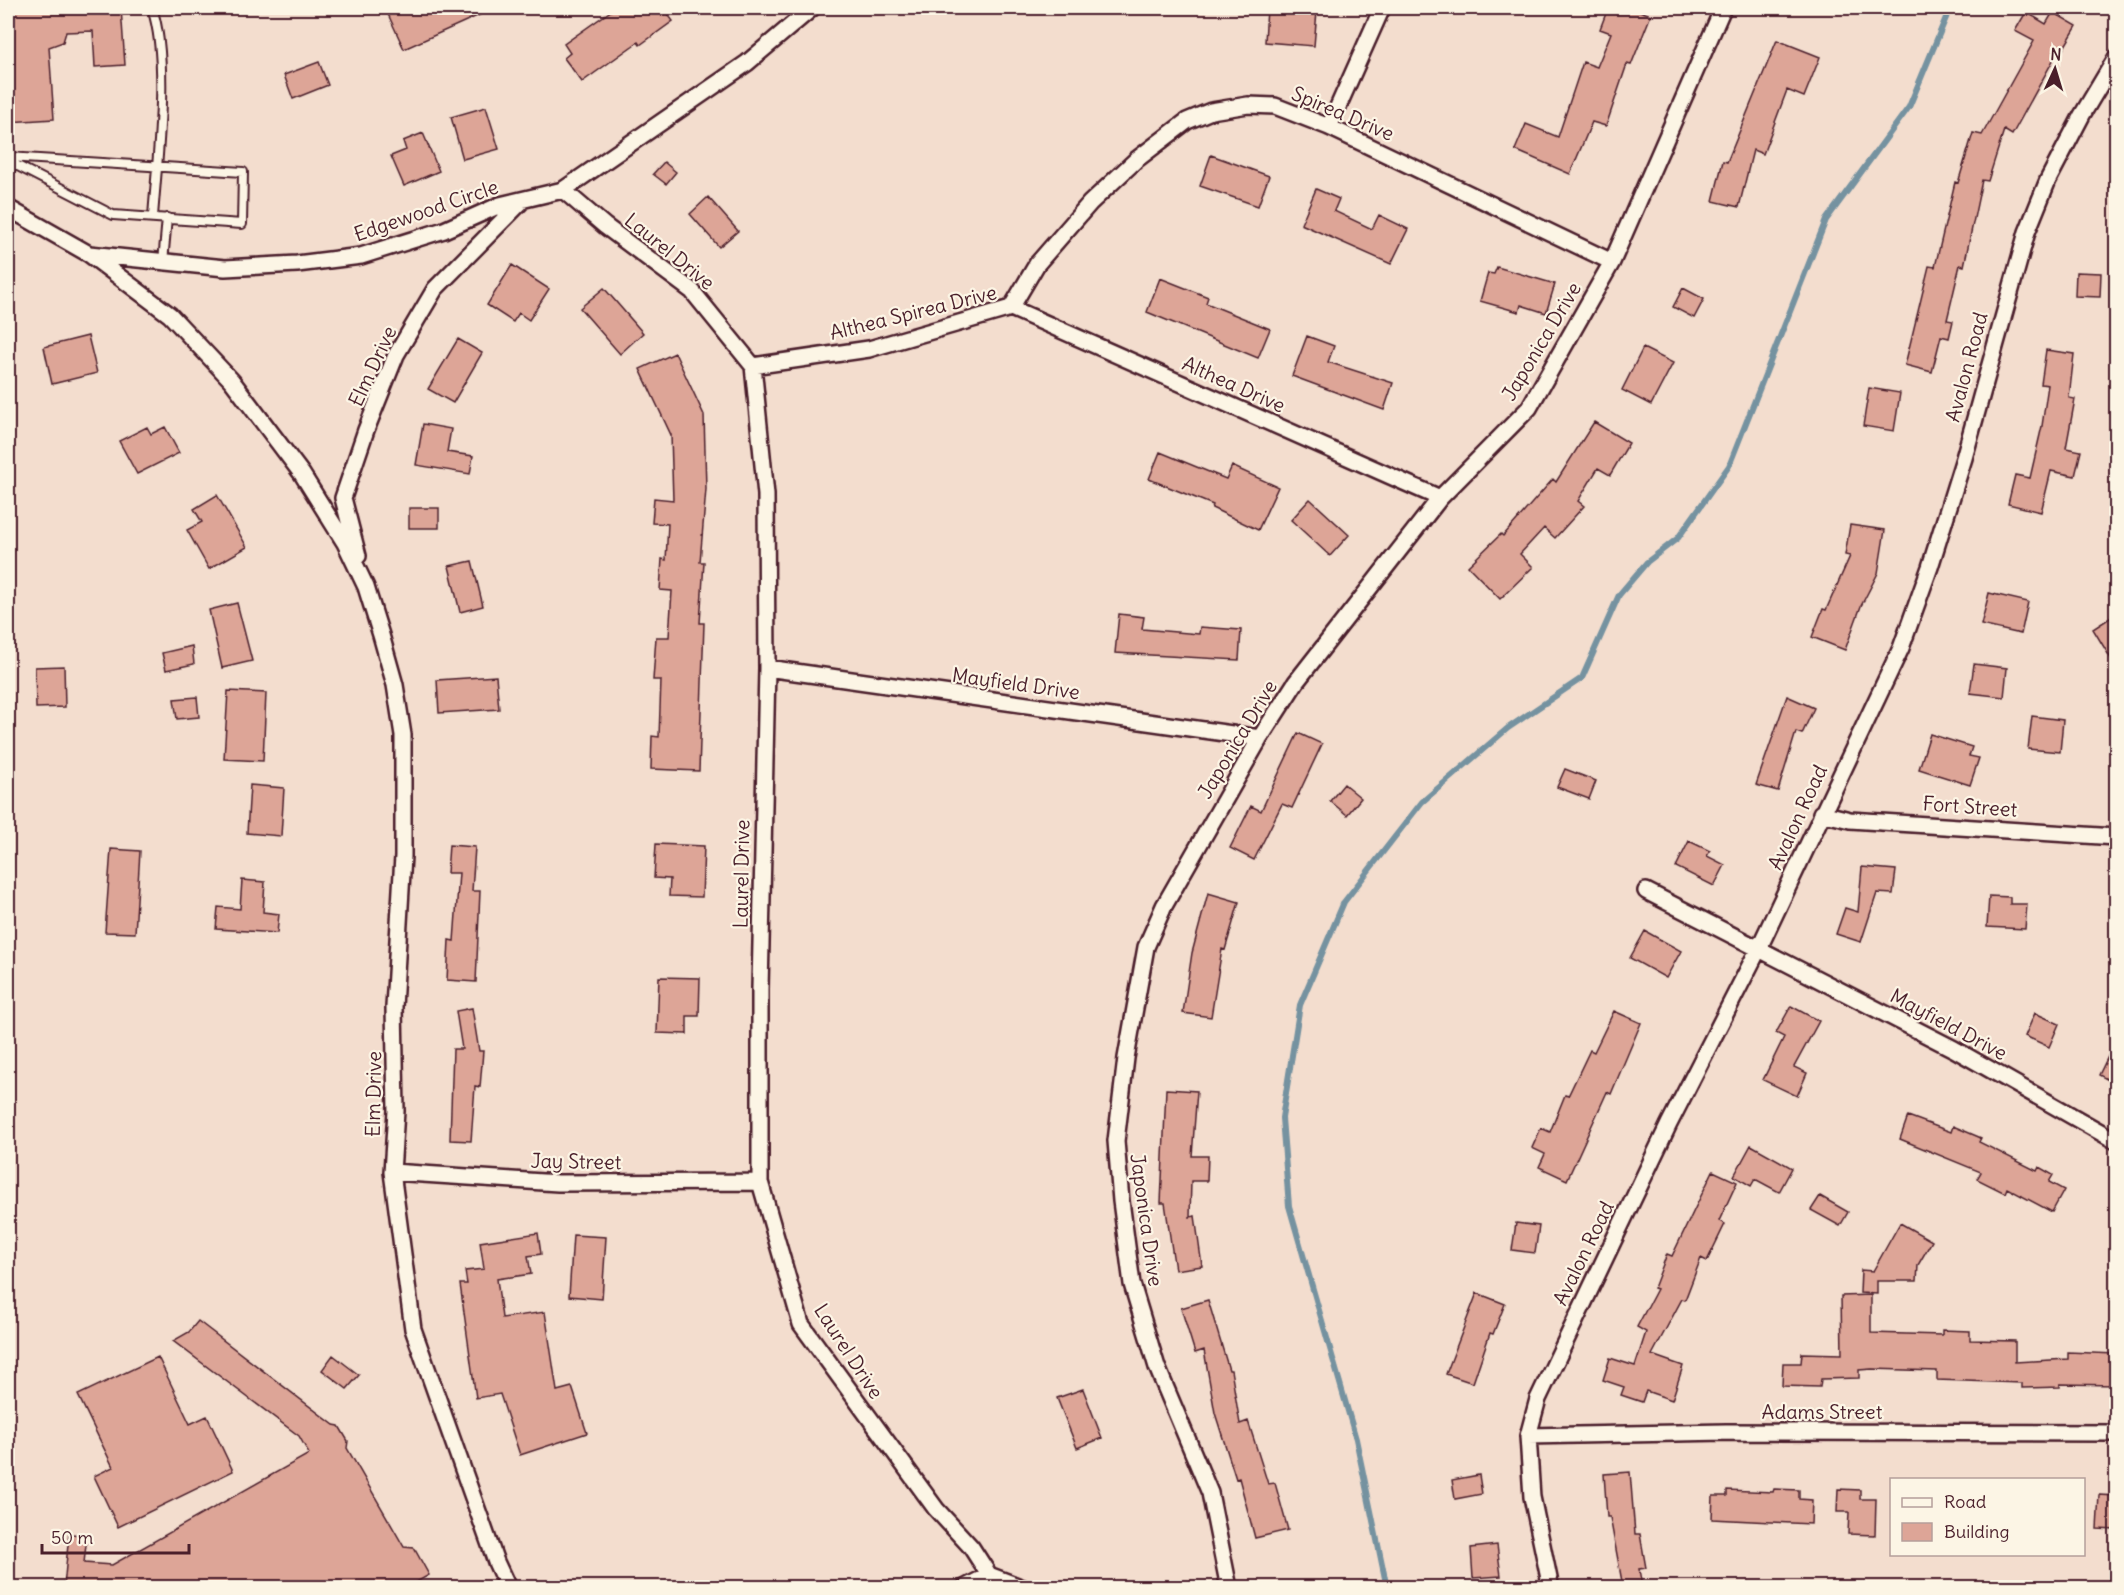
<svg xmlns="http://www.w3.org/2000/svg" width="2124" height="1595" viewBox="0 0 2124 1595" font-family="Delius,sans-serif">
	<rect width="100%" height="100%" fill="#f3ddce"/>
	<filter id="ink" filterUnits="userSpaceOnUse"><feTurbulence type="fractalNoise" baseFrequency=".0167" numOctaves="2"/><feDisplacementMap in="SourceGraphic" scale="12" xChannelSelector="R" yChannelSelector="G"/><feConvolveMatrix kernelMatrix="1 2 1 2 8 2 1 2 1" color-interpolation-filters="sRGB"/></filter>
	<g filter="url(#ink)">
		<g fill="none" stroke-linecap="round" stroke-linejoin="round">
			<!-- stream -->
			<path stroke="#7492a0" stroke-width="6" d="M 1387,1588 L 1356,1439 L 1289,1206 L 1282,1118 L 1300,1005 L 1344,902 L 1422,802 L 1508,728 L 1582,678 L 1619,595 L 1647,562 L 1678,538 L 1729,466 L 1826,220 L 1909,107 L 1950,8"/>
		</g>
		<!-- building -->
		<path fill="#dda597" stroke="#4a1f2b" stroke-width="1.5" d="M 8,8 L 121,8 L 125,65 L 95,67 L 93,31 L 66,32 L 63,42 L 49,47 L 54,119 L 8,122 Z
			M 396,8 L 495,8 L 404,49 L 387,12 Z
			M 615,8 L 663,8 L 673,21 L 640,45 L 638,42 L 582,82 L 564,58 L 570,53 L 564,44 Z
			M 1267,8 L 1317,11 L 1314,46 L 1265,42 Z
			M 1608,8 L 1631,8 L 1651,15 L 1631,65 L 1627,64 L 1606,126 L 1592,122 L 1570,174 L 1515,150 L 1526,124 L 1558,137 L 1583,62 L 1597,67 L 1611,33 L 1600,29 Z
			M 2026,12 L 2046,24 L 2053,12 L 2077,26 L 2059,56 L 2056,55 L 2012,135 L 2004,130 L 1988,181 L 1982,180 L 1964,266 L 1960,265 L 1947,320 L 1953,321 L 1949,338 L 1941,336 L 1932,372 L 1905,365 L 1929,266 L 1935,267 L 1955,182 L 1958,183 L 1973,133 L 1982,135 L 2034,41 L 2015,31 Z
			M 1777,40 L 1820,57 L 1804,97 L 1787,90 L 1763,154 L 1753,150 L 1739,207 L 1713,201 L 1723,161 L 1727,162 Z
			M 319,62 L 328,85 L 293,99 L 284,75 Z
			M 486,107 L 499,149 L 463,159 L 451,117 Z
			M 423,133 L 439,171 L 404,186 L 391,156 L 406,150 L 403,141 Z
			M 1211,155 L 1269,176 L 1258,206 L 1200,186 Z
			M 664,162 L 676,172 L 666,184 L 653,174 Z
			M 1316,189 L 1339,199 L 1334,211 L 1372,229 L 1379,215 L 1408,229 L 1391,264 L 1301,224 Z
			M 708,197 L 738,231 L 719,247 L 690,214 Z
			M 512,265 L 549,289 L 529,320 L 519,313 L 513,322 L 487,305 Z
			M 1497,267 L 1555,284 L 1546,313 L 1521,305 L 1519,312 L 1480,301 L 1488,273 L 1494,274 Z
			M 2076,272 L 2101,273 L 2100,297 L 2075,296 Z
			M 1160,278 L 1208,297 L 1206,303 L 1270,329 L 1258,358 L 1147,312 Z
			M 604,288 L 643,333 L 620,354 L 580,308 Z
			M 1683,288 L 1704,299 L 1694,318 L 1673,307 Z
			M 88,336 L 97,373 L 52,384 L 44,347 Z
			M 1307,336 L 1334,346 L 1328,362 L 1393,383 L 1384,410 L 1292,376 Z
			M 458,339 L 482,353 L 453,403 L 428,389 Z
			M 1643,348 L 1673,363 L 1651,405 L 1622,390 Z
			M 2046,350 L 2074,354 L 2069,398 L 2075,399 L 2066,448 L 2081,451 L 2075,476 L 2051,471 L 2041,512 L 2008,504 L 2015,475 L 2030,478 L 2042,426 L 2048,385 L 2041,384 Z
			M 675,353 L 704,415 L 706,489 L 700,562 L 704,562 L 700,623 L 704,623 L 699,771 L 651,769 L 652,736 L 659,737 L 661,680 L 653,680 L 656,637 L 669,637 L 672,591 L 660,590 L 662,559 L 666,560 L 668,524 L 652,523 L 654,498 L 673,500 L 671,435 L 640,369 Z
			M 1869,388 L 1900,393 L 1894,431 L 1863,426 Z
			M 1594,422 L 1629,443 L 1610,475 L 1598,468 L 1578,501 L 1584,506 L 1555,538 L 1544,528 L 1520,554 L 1533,567 L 1500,599 L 1468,566 L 1501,534 L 1503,536 L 1553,479 L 1556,482 Z
			M 423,424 L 451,429 L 447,452 L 473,456 L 470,474 L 416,465 Z
			M 147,427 L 151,434 L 165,427 L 179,453 L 137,474 L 119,441 Z
			M 1160,452 L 1226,479 L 1232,466 L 1278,487 L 1258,530 L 1212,508 L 1213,505 L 1149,479 Z
			M 217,495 L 247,547 L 209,569 L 187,530 L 202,522 L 194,509 Z
			M 1310,499 L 1349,535 L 1330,556 L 1291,520 Z
			M 409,508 L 439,508 L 439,528 L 409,528 Z
			M 1850,525 L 1885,530 L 1878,573 L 1861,606 L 1845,650 L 1812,637 L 1823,609 L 1826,610 L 1850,556 L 1845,555 Z
			M 472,561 L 483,606 L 460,612 L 449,566 Z
			M 1989,593 L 2028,602 L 2021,634 L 1981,625 Z
			M 237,603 L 252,661 L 222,668 L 209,610 Z
			M 1119,614 L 1144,617 L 1142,629 L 1199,634 L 1200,627 L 1241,630 L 1239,660 L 1115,653 Z
			M 2116,614 L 2116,667 L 2093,629 Z
			M 192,646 L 194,664 L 166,670 L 162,653 Z
			M 1974,664 L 2007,668 L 2004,697 L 1970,693 Z
			M 64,666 L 65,707 L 36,708 L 35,667 Z
			M 496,676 L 499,709 L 439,713 L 437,680 Z
			M 228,691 L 266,693 L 263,761 L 224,759 Z
			M 1787,696 L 1814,708 L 1802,734 L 1796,732 L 1778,791 L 1756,785 Z
			M 197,697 L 199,717 L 177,719 L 174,699 Z
			M 2032,716 L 2063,720 L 2060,752 L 2028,749 Z
			M 1298,733 L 1322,744 L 1292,808 L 1282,804 L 1254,860 L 1230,848 L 1251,806 L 1261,811 Z
			M 1930,734 L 1972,747 L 1969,756 L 1979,758 L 1970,785 L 1919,769 Z
			M 1565,769 L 1596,781 L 1589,799 L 1557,787 Z
			M 1344,784 L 1361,798 L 1347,815 L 1330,801 Z
			M 250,785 L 284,788 L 281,836 L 247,833 Z
			M 1689,841 L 1710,851 L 1707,856 L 1725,865 L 1714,886 L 1676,867 Z
			M 656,844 L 704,846 L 702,897 L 669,896 L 670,879 L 654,878 Z
			M 449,845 L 475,847 L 472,891 L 480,891 L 476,982 L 447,980 L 449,940 L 454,941 L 459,873 L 447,873 Z
			M 111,849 L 140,851 L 135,933 L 105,932 Z
			M 1862,867 L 1896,870 L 1893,894 L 1877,893 L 1861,942 L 1836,934 L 1845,908 L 1858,912 Z
			M 242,880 L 265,882 L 263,912 L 279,914 L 277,933 L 216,929 L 218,907 L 240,909 Z
			M 1208,893 L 1239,902 L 1225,950 L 1222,949 L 1211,1017 L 1183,1013 L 1192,953 Z
			M 1989,896 L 2010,897 L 2010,904 L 2027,904 L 2025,929 L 1987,927 Z
			M 1645,931 L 1681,951 L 1666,978 L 1630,958 Z
			M 659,977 L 700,978 L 699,1016 L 687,1016 L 687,1034 L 657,1033 Z
			M 1791,1006 L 1819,1021 L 1794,1067 L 1807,1073 L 1797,1096 L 1763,1080 L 1784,1037 L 1776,1033 Z
			M 472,1008 L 479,1051 L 483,1051 L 480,1087 L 475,1086 L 471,1141 L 450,1140 L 453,1049 L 462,1049 L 456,1011 Z
			M 1614,1011 L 1641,1023 L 1611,1094 L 1607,1092 L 1567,1180 L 1539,1167 L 1545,1154 L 1532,1148 L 1541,1128 L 1550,1132 L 1565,1095 L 1568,1096 L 1590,1050 L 1594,1052 Z
			M 2035,1013 L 2059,1024 L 2049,1047 L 2025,1036 Z
			M 2116,1040 L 2116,1084 L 2099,1075 Z
			M 1166,1089 L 1197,1091 L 1192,1156 L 1208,1156 L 1207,1181 L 1191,1181 L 1190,1217 L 1195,1216 L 1202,1266 L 1175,1270 L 1165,1203 L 1161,1203 Z
			M 1908,1116 L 1951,1132 L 1953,1126 L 1981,1138 L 1979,1142 L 2037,1171 L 2039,1167 L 2053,1175 L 2049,1182 L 2064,1190 L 2052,1212 L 2007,1188 L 2005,1193 L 1977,1179 L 1981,1172 L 1900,1139 Z
			M 1751,1145 L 1792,1168 L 1779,1192 L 1755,1179 L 1751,1186 L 1734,1176 Z
			M 1713,1171 L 1737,1182 L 1719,1221 L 1725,1224 L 1707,1261 L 1701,1258 L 1685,1300 L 1682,1299 L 1652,1355 L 1683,1366 L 1672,1400 L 1646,1391 L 1642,1402 L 1621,1395 L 1624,1387 L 1603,1380 L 1610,1358 L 1635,1366 L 1646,1332 L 1637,1327 L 1657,1289 L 1654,1288 L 1667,1254 L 1672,1256 Z
			M 1820,1196 L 1848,1212 L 1840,1226 L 1811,1210 Z
			M 1516,1223 L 1539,1226 L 1535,1253 L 1512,1250 Z
			M 1900,1223 L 1932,1241 L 1918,1265 L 1917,1281 L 1877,1281 L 1877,1294 L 1860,1293 L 1861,1270 L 1873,1271 Z
			M 538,1233 L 541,1254 L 528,1256 L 531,1274 L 497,1279 L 502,1318 L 545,1312 L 557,1391 L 572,1387 L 587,1433 L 520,1455 L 500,1394 L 476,1398 L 460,1284 L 467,1284 L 465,1271 L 484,1269 L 480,1242 Z
			M 573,1235 L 606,1237 L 602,1299 L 569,1296 Z
			M 1477,1293 L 1505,1304 L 1493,1334 L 1490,1333 L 1473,1383 L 1446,1374 Z
			M 1871,1295 L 1871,1333 L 1942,1335 L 1942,1330 L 1970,1331 L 1970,1340 L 2015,1341 L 2015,1362 L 2068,1359 L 2068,1352 L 2116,1354 L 2116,1385 L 2060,1384 L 2060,1387 L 2022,1388 L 2022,1383 L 1937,1380 L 1937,1371 L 1872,1369 L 1859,1370 L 1859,1378 L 1821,1379 L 1820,1387 L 1782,1386 L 1783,1363 L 1801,1363 L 1802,1353 L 1842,1354 L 1841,1296 Z
			M 1208,1300 L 1229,1370 L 1231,1370 L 1240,1424 L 1248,1421 L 1268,1484 L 1275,1483 L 1288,1530 L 1255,1538 L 1239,1478 L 1236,1479 L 1215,1413 L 1204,1350 L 1195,1353 L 1181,1308 Z
			M 198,1321 L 334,1425 L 339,1426 L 348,1441 L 347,1448 L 404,1547 L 414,1548 L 429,1575 L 408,1587 L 64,1587 L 69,1534 L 87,1535 L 84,1563 L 112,1565 L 309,1454 L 299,1436 L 173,1341 L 189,1332 Z
			M 333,1355 L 359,1375 L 347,1389 L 322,1370 Z
			M 158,1357 L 190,1424 L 207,1416 L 233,1471 L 118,1527 L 94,1476 L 113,1467 L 78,1395 Z
			M 1083,1389 L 1102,1438 L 1077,1448 L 1057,1398 Z
			M 1630,1472 L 1635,1534 L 1640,1534 L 1646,1568 L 1639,1569 L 1642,1587 L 1623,1587 L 1610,1517 L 1607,1517 L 1604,1474 Z
			M 1479,1475 L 1482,1494 L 1455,1499 L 1452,1480 Z
			M 1774,1489 L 1799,1490 L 1799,1499 L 1812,1500 L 1811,1524 L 1712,1519 L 1713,1496 L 1727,1496 L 1727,1490 L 1773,1492 Z
			M 1838,1489 L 1860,1490 L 1860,1499 L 1876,1499 L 1875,1535 L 1848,1534 L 1849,1512 L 1837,1512 Z
			M 2099,1495 L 2116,1496 L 2116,1530 L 2097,1529 Z
			M 1497,1545 L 1501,1576 L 1473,1578 L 1471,1548 Z"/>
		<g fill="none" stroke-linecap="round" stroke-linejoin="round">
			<!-- service casing -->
			<g stroke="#4a1f2b" stroke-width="12">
				<path id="service" d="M 152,8 C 170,62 157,159 153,217
					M 8,157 L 243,172 L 242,224 L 113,215 L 8,161
					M 163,262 L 167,218"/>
			</g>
			<!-- minor casing -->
			<g stroke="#4a1f2b" stroke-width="20">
				<path id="minor" d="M 1329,127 L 1382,8
					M 563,190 L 605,226 L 692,291 L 753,366 L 766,495 L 767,668 L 760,989 L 760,1182 L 801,1324 L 936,1509 L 971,1547 L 989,1575
					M 8,208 L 89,254 L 225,268 L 297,264 L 361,256 L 444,230 L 500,205 L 563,190 L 747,63 L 812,8
					M 89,254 L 170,315 L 232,381 L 302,474 L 345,543 L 366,587 L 381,635 L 395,685 L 403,735 L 403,856 L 394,1007 L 396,1111 L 392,1172 L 413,1329 L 496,1562 L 508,1588
					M 1011,308 L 1037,264 L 1090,203 L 1136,160 L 1187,121 L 1211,111 L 1248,105 L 1275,106 L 1329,127 L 1612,262
					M 1011,308 L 1440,498
					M 753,366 L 869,349 L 1011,308
					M 358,556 L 343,498 L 366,430 L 396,355 L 435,289 L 523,200
					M 767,668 L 1260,738
					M 1821,813 L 1850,820 L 2116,837
					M 1646,891 L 1954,1049 L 2116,1141
					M 392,1172 L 558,1183 L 760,1182
					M 1528,1436 L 1726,1432 L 2116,1433
					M 964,1588 L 989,1575 L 1023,1588
					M 1229,1588 L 1210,1493 L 1157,1367 L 1132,1284 L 1121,1201 L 1116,1141 L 1126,1058 L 1146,947 L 1164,906 L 1260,738 L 1296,682 L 1440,498 L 1529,408 L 1612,262 L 1723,8
					M 1551,1588 L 1532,1497 L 1528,1436 L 1538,1399 L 1669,1124 L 1759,948 L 1901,648 L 1930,567 L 1964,458 L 2027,232 L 2048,180 L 2082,115 L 2116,58"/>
			</g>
			<!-- service -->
			<use href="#service" stroke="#fcf5e5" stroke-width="8"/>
			<!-- minor -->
			<use href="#minor" stroke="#fcf5e5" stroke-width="15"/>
		</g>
	</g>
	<g text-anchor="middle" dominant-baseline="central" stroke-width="4.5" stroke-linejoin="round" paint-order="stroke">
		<!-- street labels -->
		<g font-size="20" fill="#4a1f2b" stroke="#fcf5e5">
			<text transform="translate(1343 113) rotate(23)">Spirea Drive</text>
			<text transform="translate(426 210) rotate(-19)">Edgewood Circle</text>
			<text transform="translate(670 251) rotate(39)">Laurel Drive</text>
			<text transform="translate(913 312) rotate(-14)">Althea Spirea Drive</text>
			<text transform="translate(1541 341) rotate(-59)">Japonica Drive</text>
			<text transform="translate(372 366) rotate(-65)">Elm Drive</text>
			<text transform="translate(1966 367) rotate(-75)">Avalon Road</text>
			<text transform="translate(1234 384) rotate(24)">Althea Drive</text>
			<text transform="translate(1016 683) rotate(8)">Mayfield Drive</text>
			<text transform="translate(1237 739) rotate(-59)">Japonica Drive</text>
			<text transform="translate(1970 806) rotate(4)">Fort Street</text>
			<text transform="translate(1797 817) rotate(-65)">Avalon Road</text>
			<text transform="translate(741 874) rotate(-89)">Laurel Drive</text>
			<text transform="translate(1949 1024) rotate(28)">Mayfield Drive</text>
			<text transform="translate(373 1094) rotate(-89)">Elm Drive</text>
			<text transform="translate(576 1161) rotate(1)">Jay Street</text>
			<text transform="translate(1147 1220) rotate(82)">Japonica Drive</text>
			<text transform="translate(1583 1253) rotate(-64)">Avalon Road</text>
			<text transform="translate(849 1351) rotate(57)">Laurel Drive</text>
			<text x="1822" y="1411">Adams Street</text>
		</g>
	</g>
	<!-- margin -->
	<rect width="2124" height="1595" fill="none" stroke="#fcf5e5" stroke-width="30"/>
	<rect x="15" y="15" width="2094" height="1565" fill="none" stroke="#4a1f2b" stroke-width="2" filter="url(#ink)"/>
	<!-- legend -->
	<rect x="1890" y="1478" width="195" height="78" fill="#fcf5e5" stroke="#b59f9b" stroke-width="1.5"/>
	<rect x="1902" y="1498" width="30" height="9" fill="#fcf5e5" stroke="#b59f9b" stroke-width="1.5"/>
	<text x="1944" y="1508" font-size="18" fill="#4a1f2b">Road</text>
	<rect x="1902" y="1523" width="30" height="18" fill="#dda597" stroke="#b59f9b" stroke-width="1.5"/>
	<text x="1944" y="1538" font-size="18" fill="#4a1f2b">Building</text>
	<!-- north arrow -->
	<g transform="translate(2055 69) rotate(4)" stroke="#fcf5e5" stroke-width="4.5" paint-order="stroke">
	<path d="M0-4.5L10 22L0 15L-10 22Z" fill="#4a1f2b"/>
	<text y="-9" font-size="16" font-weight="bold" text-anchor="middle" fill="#4a1f2b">N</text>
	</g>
	<!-- scale -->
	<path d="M42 1544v9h147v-9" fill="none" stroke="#4a1f2b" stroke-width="3"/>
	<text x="51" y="1544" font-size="18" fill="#4a1f2b" stroke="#fcf5e5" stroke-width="4.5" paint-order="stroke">50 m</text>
</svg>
